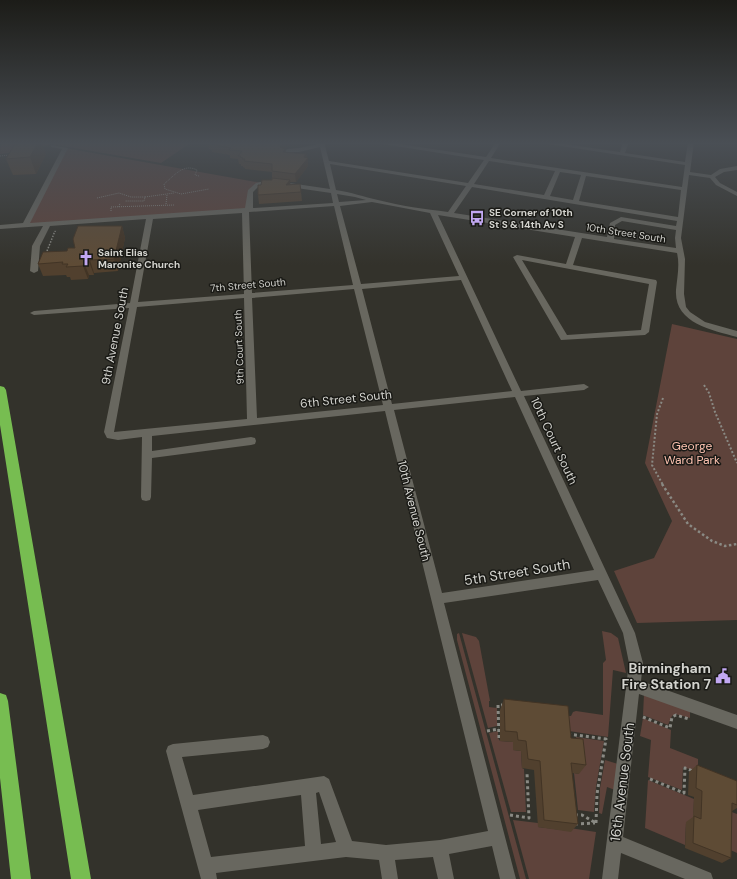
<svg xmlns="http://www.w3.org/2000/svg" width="737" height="879" viewBox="0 0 737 879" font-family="'DM Sans',sans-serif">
	<rect width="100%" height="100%" fill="#33322b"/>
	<!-- green -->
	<path fill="#5e433b" d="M 1,142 L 192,142 L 161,163 L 51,144 L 26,151 L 0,154 Z
		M 65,148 L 262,183 L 250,193 L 248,210 L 26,225 Z
		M 672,324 L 737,339 L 737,620 L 637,623 L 614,571 L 654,558 L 672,521 L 645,463 Z
		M 602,631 L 611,633 L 618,638 L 626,673 L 613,670 L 608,737 L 569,731 L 568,716 L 571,716 L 573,712 L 576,711 L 603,715 L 603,663 L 606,660 Z
		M 459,633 L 526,879 L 520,879 L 457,640 L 457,634 Z
		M 462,633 L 476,637 L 479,641 L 490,701 L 489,701 L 489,707 L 497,708 L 497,726 L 488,728 Z
		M 644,694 L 690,709 L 690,718 L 675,714 L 672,716 L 668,725 L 643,715 Z
		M 643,718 L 671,730 L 670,748 L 698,759 L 698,772 L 683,767 L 682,790 L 648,777 L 651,740 L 640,736 Z
		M 498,731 L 498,738 L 500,741 L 513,742 L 513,750 L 521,751 L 522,768 L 524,769 L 526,812 L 511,812 L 489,733 Z
		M 576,737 L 604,741 L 596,787 L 594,812 L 578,810 L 574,773 L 579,774 Z
		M 605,760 L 618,764 L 615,790 L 607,787 L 602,814 L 599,813 L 600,788 Z
		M 648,780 L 694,799 L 693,825 L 686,823 L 685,845 L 645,828 Z
		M 729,811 L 737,814 L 737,853 L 726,848 Z
		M 513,820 L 538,823 L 538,827 L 570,831 L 570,828 L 596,832 L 589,879 L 529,879 Z"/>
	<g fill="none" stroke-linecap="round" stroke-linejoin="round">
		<!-- path-far4 -->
		<path stroke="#8a8a84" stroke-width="1" stroke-dasharray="1 1" stroke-linecap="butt" d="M 0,156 L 10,155
			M 199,176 L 195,175 L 197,170 C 183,163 174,176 164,184 L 165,189 L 181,194 L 209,189
			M 145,197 L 174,193
			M 97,198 L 119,193 L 131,197 L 145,197 L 144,201 L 125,201
			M 166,204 L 167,195
			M 119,207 L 120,203
			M 111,211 L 111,207 L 174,205
			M 55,232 L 56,230"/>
		<!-- path-far3 -->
		<path stroke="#8a8a84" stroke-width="1.5" stroke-dasharray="1.5 1.5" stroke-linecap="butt" d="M 47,251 L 55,231"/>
		<!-- path-far2 -->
		<path stroke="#8a8a84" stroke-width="2" stroke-dasharray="2 2" stroke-linecap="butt" d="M 704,385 L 709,393 L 715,412 L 737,463
			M 663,398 L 657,414 L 652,465 L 663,485"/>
		<!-- path-far1 -->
		<path stroke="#8a8a84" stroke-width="2.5" stroke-dasharray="2.5 2.5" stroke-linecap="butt" d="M 662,484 L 688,524 L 712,541 L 725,546 L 737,544"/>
		<!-- path -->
		<path stroke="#8a8a84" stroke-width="3" stroke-dasharray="3 3" stroke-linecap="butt" d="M 643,717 L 670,728 L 672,717 L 676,715 L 689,719
			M 487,731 L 499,729
			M 568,734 L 606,739 L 597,794 L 596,823
			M 499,738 L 498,705 L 502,705
			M 650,779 L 684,793 L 685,768 L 693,771
			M 510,815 L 529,818 L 527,773
			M 575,815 L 582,815 L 596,823
			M 575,824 L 595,823"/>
		<!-- minor -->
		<path fill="#68675f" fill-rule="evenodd" d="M 318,142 L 324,142 L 329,161 L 468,183 L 484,160 L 370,142 L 386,142 L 486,157 L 496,142 L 501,142 L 491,158 L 682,187 L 685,165 L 535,142 L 551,142 L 620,152 L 623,142 L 629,142 L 625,153 L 685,162 L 688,142 L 694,142 L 690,172 L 711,175 L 720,169 L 737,166 L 737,170 L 724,172 L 715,177 L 720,183 L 737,192 L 737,196 L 716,185 L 710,178 L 689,175 L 681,238 L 685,259 L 684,294 L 686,307 L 690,312 L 705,322 L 737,331 L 737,337 C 711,330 674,323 676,290 C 677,278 680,265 677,253 L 582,238 L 573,265 L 656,280 L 657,282 L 649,332 L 645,335 L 561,340 L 513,257 L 517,255 L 566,264 L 575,237 L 438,215 L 521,391 L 584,384 L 589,387 L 584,390 L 524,396 L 635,633 L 643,663 L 641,681 L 737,715 L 737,729 L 639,694 L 623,837 L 711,873 L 713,879 L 685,879 L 621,853 L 618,879 L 602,879 L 629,663 L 623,633 L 598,580 L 444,603 L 516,879 L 500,879 L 492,846 L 449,854 L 454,879 L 438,879 L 433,857 L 395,860 L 398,879 L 382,879 L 379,860 L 346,857 L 216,873 L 217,879 L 201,879 L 166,751 L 168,746 L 173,744 L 263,735 L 268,737 L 270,742 L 268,747 L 263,749 L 182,757 L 193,795 L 324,776 L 329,779 L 352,841 L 386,845 L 440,840 L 488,831 L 385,411 L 152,436 L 152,451 L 251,437 L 255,438 L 256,441 L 255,444 L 251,445 L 152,458 L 151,497 L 150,500 L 146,501 L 142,500 L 141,497 L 142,437 L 118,440 L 107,438 L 104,432 L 129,308 L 34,315 L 30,313 L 34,311 L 130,303 L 146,219 L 50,226 L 40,246 L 38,271 L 34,273 L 30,271 L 32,246 L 43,226 L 0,229 L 0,225 L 23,223 L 62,149 L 51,147 L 51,145 L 68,148 L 30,223 L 245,208 L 248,190 L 256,183 L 269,180 L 330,189 L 320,147 L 299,152 L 291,152 L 286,156 L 283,154 L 287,149 L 299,148 L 319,144 ZM 489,161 L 555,171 L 544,195 L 474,184 ZM 330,164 L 466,186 L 448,212 C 425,209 401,206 378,200 C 364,197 351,192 336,190 ZM 560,172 L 581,175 L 573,200 L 550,196 ZM 586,176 L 681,190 L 678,217 L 579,201 ZM 269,184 L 331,193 L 333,203 L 253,208 L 253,192 L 260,185 ZM 472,187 L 677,221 L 676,226 L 621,217 L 610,223 L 607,237 L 454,213 ZM 337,194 L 355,197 L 366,200 L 339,202 ZM 372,202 L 430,213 L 459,276 L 361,284 L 340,206 ZM 334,206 L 353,285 L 252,293 L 249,212 ZM 242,213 L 244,294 L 138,302 L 153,219 ZM 622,221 L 676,230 L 675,238 L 676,248 L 614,239 L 615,225 ZM 522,260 L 649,284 L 641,330 L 567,335 ZM 461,280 L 512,391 L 392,404 L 362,289 ZM 354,289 L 383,405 L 257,418 L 252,298 ZM 244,298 L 247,419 L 114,432 L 137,307 ZM 515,397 L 594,570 L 442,593 L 394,410 ZM 319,792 L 336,842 L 321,844 L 316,793 ZM 301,795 L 305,846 L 211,857 L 198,810 Z"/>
		<!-- highway -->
		<path fill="#77bd51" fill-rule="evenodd" d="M 0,386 L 4,387 L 6,390 L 91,879 L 71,879 L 0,425 Z
			M 0,693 L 6,695 L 8,701 L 31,879 L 11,879 L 0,778 Z"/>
	</g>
	<!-- wall -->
	<path fill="#51402e" d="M 208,142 L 292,142 L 285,150 L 286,152 L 306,154 L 307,158 L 308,158 L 308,166 L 296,182 L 290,182 L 290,184 L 301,192 L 302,201 L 259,204 L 258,195 L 261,185 L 272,180 L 272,172 L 245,169 L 245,168 L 243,167 L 243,166 L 241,166 L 241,164 L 239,164 L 238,159 L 230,158 L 230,155 L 212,152 L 212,150 L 209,149 Z
		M 46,154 L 36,174 L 13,175 L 6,159 Z
		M 122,226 L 125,238 L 118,271 L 94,273 L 94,275 L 89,275 L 88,279 L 71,280 L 70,277 L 67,277 L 66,275 L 43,276 L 38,264 L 67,251 L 75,248 Z
		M 504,699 L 571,738 L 586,765 L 579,774 L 572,773 L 578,824 L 571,832 L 538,827 L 534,770 L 522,768 L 521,751 L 513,750 L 513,742 L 500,741 L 500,710 Z
		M 697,765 L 737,781 L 737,808 L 732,811 L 731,858 L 722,863 L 685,848 L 686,822 L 693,817 L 694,797 L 688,795 L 689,772 Z"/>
	<!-- shaded-wall -->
	<path fill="#423425" d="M 38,142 L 42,142 L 46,154 L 36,174 L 30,157 Z
		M 284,142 L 292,142 L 285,150 L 286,158 L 280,147 Z
		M 306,154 L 307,159 L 308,158 L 308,166 L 296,182 L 295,174 L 304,157 Z
		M 290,180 L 291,189 L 286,185 Z
		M 122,226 L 125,238 L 118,271 L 114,259 Z
		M 90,260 L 94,273 L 94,275 L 89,262 Z
		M 84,263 L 89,275 L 88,279 L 83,266 Z"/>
	<!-- building -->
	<path fill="#5e4b35" stroke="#423425" d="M 16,142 L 38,142 L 30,157 L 6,159 Z
		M 212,142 L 284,142 L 280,147 L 285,149 L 283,152 L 306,154 L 304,157 L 308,158 L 295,174 L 272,171 L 272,164 L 244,161 L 245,159 L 242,159 L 243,158 L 240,157 L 241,156 L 238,156 L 242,151 L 229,150 L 231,148 L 211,144 L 212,143 Z
		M 272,178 L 290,180 L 286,185 L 300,184 L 301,192 L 258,195 L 258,185 L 261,185 L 262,180 L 272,180 Z
		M 78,226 L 122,226 L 114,259 L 90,260 L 89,262 L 84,263 L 83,266 L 66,267 L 68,264 L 62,264 L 63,262 L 38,264 L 43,252 L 67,251 L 68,248 L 75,248 L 73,239 Z
		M 504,699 L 568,706 L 571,738 L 583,739 L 586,765 L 571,763 L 578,824 L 544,820 L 540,761 L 528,759 L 526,741 L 518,740 L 517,732 L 505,731 Z
		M 697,765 L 737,781 L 737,805 L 732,803 L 731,858 L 693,843 L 694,816 L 701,819 L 702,791 L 696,788 Z"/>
	<!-- sky -->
	<linearGradient id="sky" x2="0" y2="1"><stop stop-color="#1c1c18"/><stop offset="0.54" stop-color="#4a4f55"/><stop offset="1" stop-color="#4a4f55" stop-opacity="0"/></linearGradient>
	<rect width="737" height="265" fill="url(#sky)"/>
	<!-- icons -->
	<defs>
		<g id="bus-bare" transform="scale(1.2)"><path d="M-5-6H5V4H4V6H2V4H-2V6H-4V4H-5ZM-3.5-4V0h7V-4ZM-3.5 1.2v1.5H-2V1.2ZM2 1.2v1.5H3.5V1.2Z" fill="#c2a8f2" stroke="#1a1a16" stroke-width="2.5" paint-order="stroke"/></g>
		<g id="church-bare" transform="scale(1.2)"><path d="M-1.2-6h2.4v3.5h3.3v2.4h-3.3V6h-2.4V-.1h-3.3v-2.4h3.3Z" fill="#c2a8f2" stroke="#1a1a16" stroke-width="2.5" paint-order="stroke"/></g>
		<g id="civic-bare" transform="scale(1.2)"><path d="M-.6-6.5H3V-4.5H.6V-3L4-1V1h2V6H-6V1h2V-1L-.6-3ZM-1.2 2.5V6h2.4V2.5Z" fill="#c2a8f2" stroke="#1a1a16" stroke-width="2.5" paint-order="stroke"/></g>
	</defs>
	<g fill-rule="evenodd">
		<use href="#bus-bare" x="477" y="218"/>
		<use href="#church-bare" x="86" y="258"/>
		<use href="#civic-bare" x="723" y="676"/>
	</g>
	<g text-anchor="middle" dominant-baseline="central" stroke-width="3" stroke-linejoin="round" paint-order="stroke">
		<!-- far-poi labels -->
		<g font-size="10" font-weight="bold" fill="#d3d3ce" stroke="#1a1a16" text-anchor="start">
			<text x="489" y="212">SE Corner of 10th<tspan x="489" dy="12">St S &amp; 14th Av S</tspan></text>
			<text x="98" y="252">Saint Elias<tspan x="98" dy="12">Maronite Church</tspan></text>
		</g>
		<!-- far-street labels -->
		<g font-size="10" fill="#d3d3ce" stroke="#1a1a16">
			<text transform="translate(626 233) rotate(9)">10th Street South</text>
			<text transform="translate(248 285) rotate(-5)">7th Street South</text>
			<text transform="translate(239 347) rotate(-92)">9th Court South</text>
		</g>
		<!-- street labels -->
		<g font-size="12" fill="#d3d3ce" stroke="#1a1a16">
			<text transform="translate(115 336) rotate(-79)">9th Avenue South</text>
			<text transform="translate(346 399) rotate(-6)">6th Street South</text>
			<text transform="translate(554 441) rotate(65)">10th Court South</text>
			<text transform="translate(414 511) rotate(76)">10th Avenue South</text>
		</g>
		<!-- park labels -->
		<g font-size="12" fill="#fdc2b0" stroke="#1a1a16">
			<text x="692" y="446">George<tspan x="692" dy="14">Ward Park</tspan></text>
		</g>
		<!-- near-street labels -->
		<g font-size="14" fill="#d3d3ce" stroke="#1a1a16">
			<text transform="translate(517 572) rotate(-9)">5th Street South</text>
			<text transform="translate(622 782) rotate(-83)">16th Avenue South</text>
		</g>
		<!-- near-poi labels -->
		<g font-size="14" font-weight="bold" fill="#d3d3ce" stroke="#1a1a16" text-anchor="end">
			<text x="711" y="668">Birmingham<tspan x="711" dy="16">Fire Station 7</tspan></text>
		</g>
	</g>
</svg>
